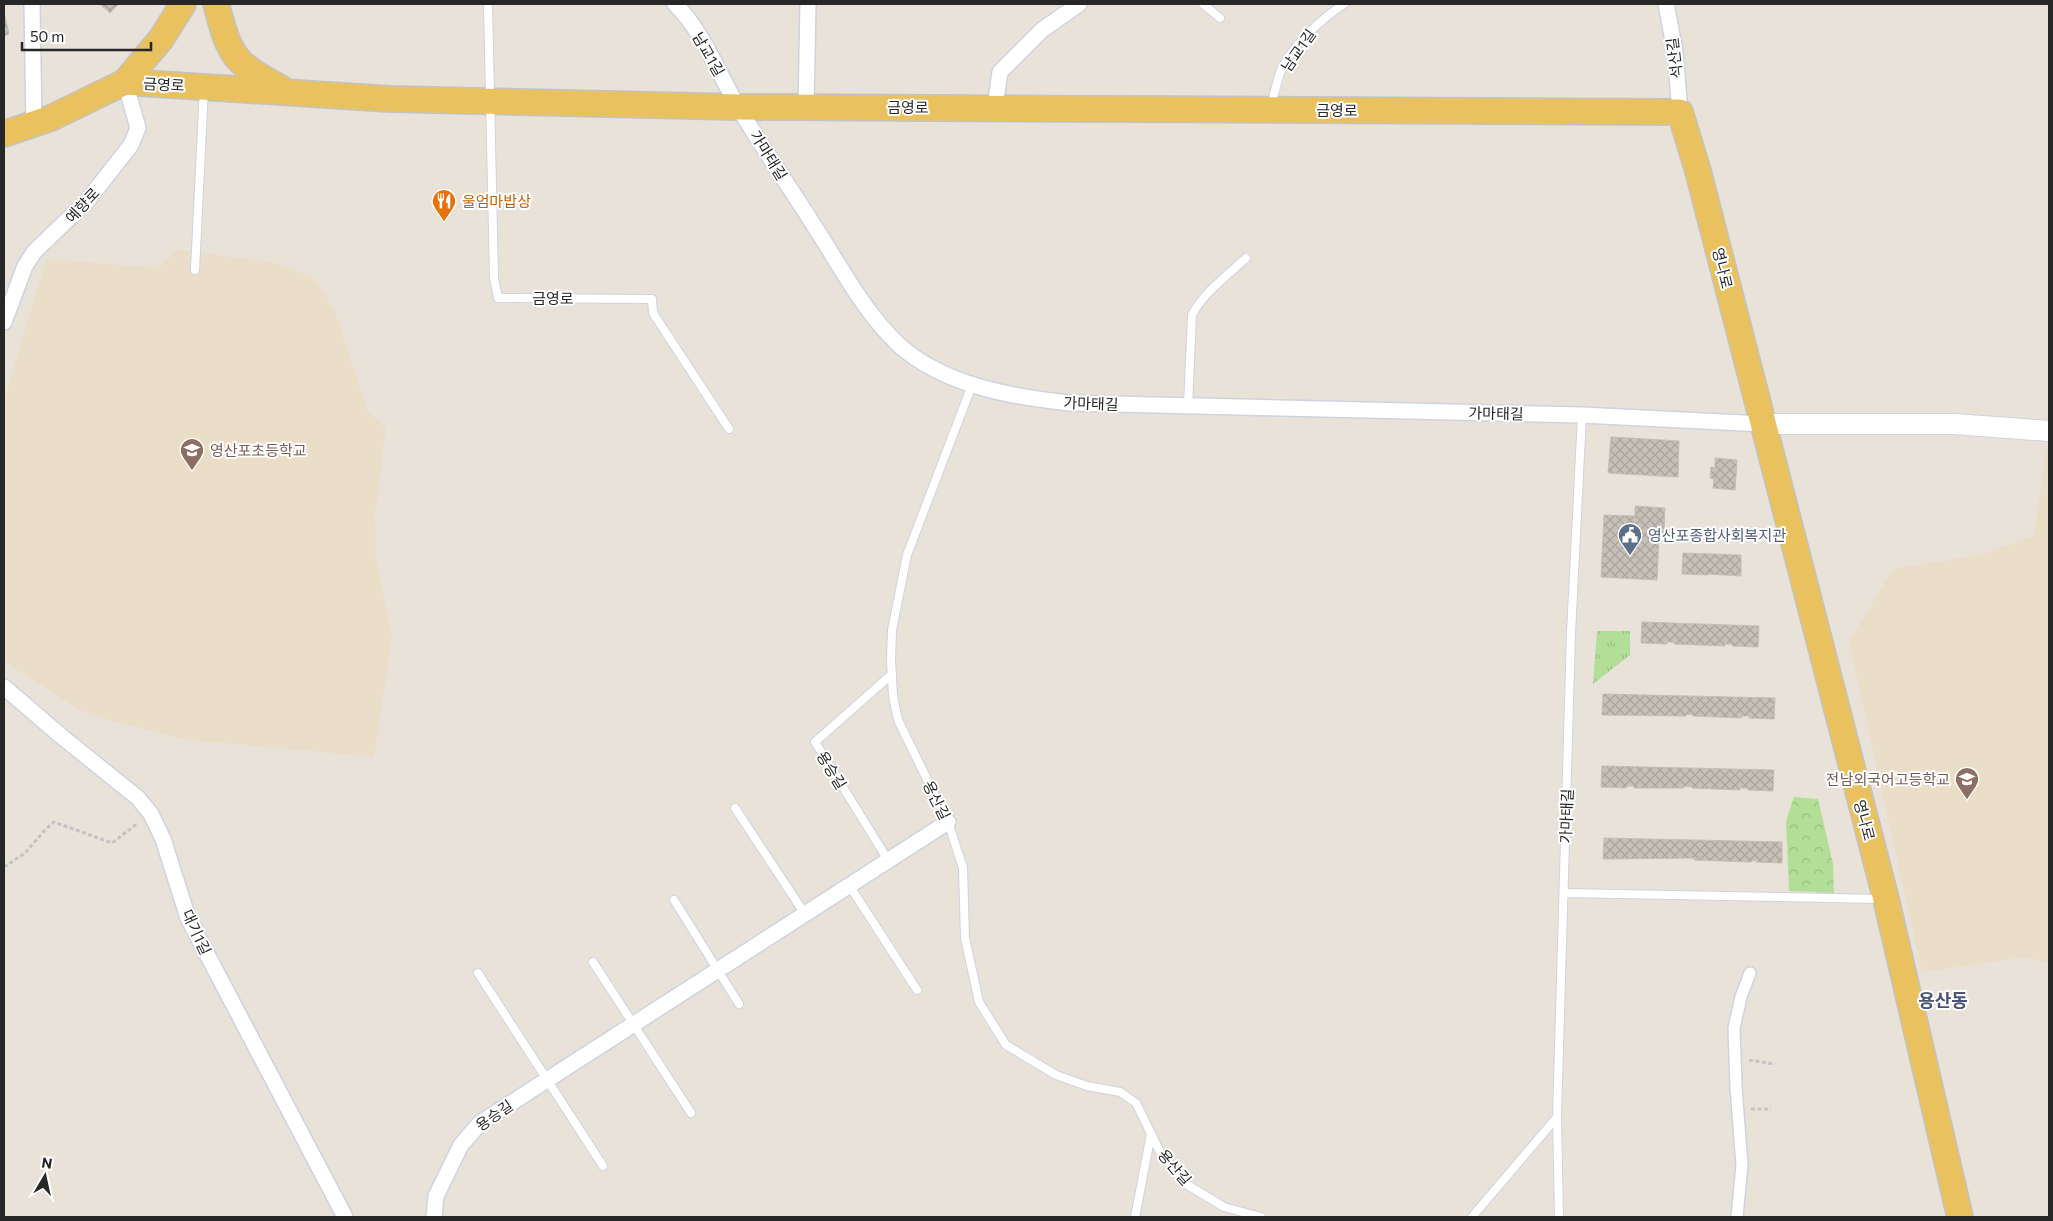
<svg xmlns="http://www.w3.org/2000/svg" width="2053" height="1221" viewBox="0 0 2053 1221" font-family="Commissioner,'Noto Sans KR',sans-serif">
	<defs>
		<pattern id="forest-crowns" width="20" height="18" patternUnits="userSpaceOnUse" patternTransform="scale(1.25)"><rect width="20" height="18" fill="#b3de98"/><path d="M2 6a3 3 0 1 1 6 0M12 15a3 3 0 1 1 6 0" fill="none" stroke="#9abe83"/></pattern>
		<pattern id="park-tufts" width="24" height="20" patternUnits="userSpaceOnUse" patternTransform="scale(1.25)"><rect width="24" height="20" fill="#b3de98"/><path d="M3 7l-1-3M5 7V3M7 7l1-3M15 17l-1-3M17 17v-4M19 17l1-3" fill="none" stroke="#9abe83"/></pattern>
		<pattern id="building-cross-hatch" width="8" height="8" patternUnits="userSpaceOnUse" patternTransform="scale(1.25)"><rect width="8" height="8" fill="#c5c0b8"/><path d="M0 0l8 8M0 8l8-8" fill="none" stroke="#a9a59e"/></pattern>
	</defs>
	<rect width="100%" height="100%" fill="#e9e2d9"/>
	<!-- education -->
	<path fill="#ebdec9" d="M 177,249 L 276,263 L 314,278 L 335,311 L 368,412 L 386,428 L 375,515 L 376,559 L 392,637 L 374,757 L 181,739 L 84,713 L 4,661 L 4,401 L 46,259 L 158,268 Z
		M 2046,450 L 2049,450 L 2049,963 L 2026,957 L 1922,972 L 1849,642 L 1893,569 L 1979,555 L 2034,536 Z"/>
	<!-- forest -->
	<path fill="url(#forest-crowns)" d="M 1794,797 L 1818,799 L 1833,864 L 1834,893 L 1789,891 L 1786,821 Z"/>
	<!-- park -->
	<path fill="url(#park-tufts)" d="M 1597,631 L 1630,631 L 1630,655 L 1593,684 Z"/>
	<!-- building -->
	<path fill="url(#building-cross-hatch)" stroke="#c4beb3" d="M 100,4 L 119,4 L 110,13 Z
		M 4,12 L 9,34 L 4,36 Z
		M 1611,437 L 1679,441 L 1678,477 L 1608,473 Z
		M 1715,458 L 1737,460 L 1735,490 L 1713,488 L 1714,479 L 1710,478 L 1711,467 L 1715,468 Z
		M 1635,506 L 1665,508 L 1664,534 L 1659,534 L 1657,580 L 1601,577 L 1604,515 L 1635,516 Z
		M 1683,553 L 1741,555 L 1741,576 L 1708,574 L 1708,575 L 1682,574 Z
		M 1642,622 L 1759,626 L 1758,647 L 1732,646 L 1732,644 L 1725,644 L 1725,646 L 1674,644 L 1674,642 L 1667,642 L 1667,644 L 1641,643 Z
		M 1603,694 L 1775,698 L 1774,719 L 1749,718 L 1749,716 L 1742,716 L 1741,718 L 1693,716 L 1693,715 L 1686,714 L 1686,716 L 1602,715 Z
		M 1602,766 L 1774,770 L 1773,791 L 1748,790 L 1748,788 L 1740,788 L 1740,790 L 1692,788 L 1692,787 L 1684,786 L 1684,788 L 1634,788 L 1634,786 L 1627,786 L 1626,788 L 1601,787 Z
		M 1604,838 L 1782,842 L 1782,863 L 1756,862 L 1756,860 L 1749,862 L 1694,860 L 1694,858 L 1603,859 Z"/>
	<g fill="none" stroke-linecap="round" stroke-linejoin="round">
		<!-- service casing -->
		<g stroke="#cfd3e0" stroke-width="10">
			<path id="service" d="M 488,4 L 494,278 L 498,298 L 652,299 L 653,313 L 729,429
				M 1203,4 L 1220,18
				M 1271,105 C 1275,93 1277,79 1282,68 C 1295,43 1321,19 1344,4
				M 195,270 L 204,89
				M 972,385 L 907,555 L 892,630 L 891,659 L 893,696 L 898,720 L 948,822 L 963,868 L 965,938 L 979,1002 L 1006,1045 L 1056,1075 L 1087,1086 L 1120,1092 L 1136,1103 L 1160,1152 L 1186,1184 L 1224,1207 L 1261,1217
				M 1188,406 L 1192,315 C 1204,292 1227,276 1246,258
				M 735,808 L 805,914
				M 888,860 L 815,742 L 892,674
				M 849,885 L 917,990
				M 1564,893 L 1882,899
				M 674,900 L 739,1004
				M 593,962 L 691,1113
				M 478,973 L 603,1166
				M 1135,1217 L 1151,1134
				M 1472,1217 L 1557,1117
				M 1559,1217 L 1557,1117 L 1571,633 L 1582,415"/>
		</g>
		<!-- pedestrian casing -->
		<g stroke="#cfd3e0" stroke-width="14">
			<path id="pedestrian" d="M 1737,1217 L 1742,1165 L 1736,1087 L 1734,1028 L 1741,997 L 1750,973"/>
		</g>
		<!-- minor casing -->
		<g stroke="#cfd3e0" stroke-width="18">
			<path id="minor" d="M 32,4 L 34,125
				M 675,4 C 702,30 719,74 738,107 C 764,150 793,192 820,235 C 844,273 866,314 899,345 C 943,385 1012,397 1069,403 L 1582,415 L 1763,424
				M 1666,4 L 1675,51 L 1680,112
				M 806,107 L 808,4
				M 995,107 L 1000,72 L 1042,30 L 1079,4
				M 4,322 L 25,266 L 34,252 L 87,201 L 131,145 L 138,128 L 125,82
				M 4,687 L 61,736 L 138,798 L 151,814 L 163,839 L 188,918 L 345,1217
				M 434,1217 L 436,1196 L 461,1145 L 480,1123 L 948,822"/>
		</g>
		<!-- tertiary casing -->
		<g stroke="#cfd3e0" stroke-width="22">
			<path id="tertiary" d="M 1763,424 L 1954,424 L 2049,431"/>
		</g>
		<!-- primary casing -->
		<g stroke="#c3c3c3" stroke-width="28">
			<path id="primary" d="M 216,4 C 221,20 224,38 233,52 C 244,70 267,80 284,90
				M 125,82 L 390,99 L 739,107 L 1680,112 L 1698,171 L 1886,899 L 1960,1217
				M 4,134 L 51,118 L 125,82 L 161,39 L 183,4"/>
		</g>
		<!-- path -->
		<path stroke="#c3c3c3" stroke-width="3" stroke-dasharray="4 2.5" stroke-linecap="butt" d="M 4,867 L 25,853 L 45,830 L 54,822 L 112,843 L 138,823
			M 1749,1060 L 1775,1064
			M 1751,1109 L 1771,1109"/>
		<!-- service -->
		<use href="#service" stroke="#fff" stroke-width="8"/>
		<!-- pedestrian -->
		<use href="#pedestrian" stroke="#fff" stroke-width="11"/>
		<!-- minor -->
		<use href="#minor" stroke="#fff" stroke-width="15"/>
		<!-- tertiary -->
		<use href="#tertiary" stroke="#fff" stroke-width="20"/>
		<!-- primary -->
		<use href="#primary" stroke="#e9c25f" stroke-width="25"/>
	</g>
	<!-- icons -->
	<defs>
		<g id="restaurant-pin" transform="scale(1.25)"><path d="M0 17L-7.5 6A9.5 9.5 0 1 1 7.5 6Z" fill="#e8710a" stroke="#fff"/><path d="M-5-6h1v4h1v-4h1v4h1v-4h1v5L-1.5 .5V6h-2V.5L-5-1ZM5-6V6H3V1.5H1.5Q1.5-4 5-6Z" fill="#fff"/></g>
		<g id="school-pin" transform="scale(1.25)"><path d="M0 17L-7.5 6A9.5 9.5 0 1 1 7.5 6Z" fill="#8d6e63" stroke="#fff"/><path d="M0-5L7-2L0 1L-7-2ZM-4 1L0 2.5L4 1V4Q0 6-4 4Z" fill="#fff"/></g>
		<g id="civic-pin" transform="scale(1.25)"><path d="M0 17L-7.5 6A9.5 9.5 0 1 1 7.5 6Z" fill="#5c6f8a" stroke="#fff"/><path d="M-.6-6.5H3V-4.5H.6V-3L4-1V1h2V6H-6V1h2V-1L-.6-3ZM-1.2 2.5V6h2.4V2.5Z" fill="#fff"/></g>
	</defs>
	<g fill-rule="evenodd">
		<use href="#restaurant-pin" x="444" y="201"/>
		<use href="#school-pin" x="192" y="450"/>
		<use href="#civic-pin" x="1630" y="535"/>
		<use href="#school-pin" x="1967" y="779"/>
	</g>
	<g text-anchor="middle" dominant-baseline="central" stroke-width="4" stroke-linejoin="round" paint-order="stroke">
		<!-- street labels -->
		<g font-size="15" fill="#272727" stroke="#fff">
			<text transform="translate(1298 50) rotate(-55)">남교1길</text>
			<text transform="translate(709 54) rotate(60)">남교1길</text>
			<text transform="translate(1674 58) rotate(-97)">석산길</text>
			<text transform="translate(164 84) rotate(3)">금영로</text>
			<text x="908" y="107">금영로</text>
			<text x="1337" y="110">금영로</text>
			<text transform="translate(769 155) rotate(58)">가마태길</text>
			<text transform="translate(82 205) rotate(-47)">예향로</text>
			<text transform="translate(1723 268) rotate(76)">영나로</text>
			<text x="553" y="298">금영로</text>
			<text transform="translate(1091 403) rotate(2)">가마태길</text>
			<text transform="translate(1496 413) rotate(1)">가마태길</text>
			<text transform="translate(832 770) rotate(58)">용승길</text>
			<text transform="translate(937 800) rotate(64)">용산길</text>
			<text transform="translate(1566 816) rotate(-88)">가마태길</text>
			<text transform="translate(1865 820) rotate(75)">영나로</text>
			<text transform="translate(197 932) rotate(65)">대기1길</text>
			<text transform="translate(494 1115) rotate(-35)">용승길</text>
			<text transform="translate(1175 1167) rotate(49)">용산길</text>
		</g>
		<!-- food labels -->
		<g font-size="15" fill="#c56008" stroke="#fff" text-anchor="start">
			<text x="462" y="201">울엄마밥상</text>
		</g>
		<!-- education labels -->
		<g font-size="15" fill="#785e54" stroke="#fff" text-anchor="start">
			<text x="210" y="450">영산포초등학교</text>
			<text x="1950" y="779" text-anchor="end">전남외국어고등학교</text>
		</g>
		<!-- service labels -->
		<g font-size="15" fill="#4e5e75" stroke="#fff" text-anchor="start">
			<text x="1648" y="535">영산포종합사회복지관</text>
		</g>
		<!-- quarter labels -->
		<g font-size="18" font-weight="bold" fill="#4b5475" stroke="#fff">
			<text x="1943" y="1000">용산동</text>
		</g>
	</g>
	<!-- border -->
	<rect width="2053" height="1221" fill="none" stroke="#272727" stroke-width="10"/>
	<!-- north arrow -->
	<g transform="translate(45 1176) rotate(9)" stroke="#ffffff" stroke-width="4" paint-order="stroke">
	<path d="M0-4L9 19L0 12L-9 19Z" fill="#272727"/>
	<text y="-8" font-size="14" font-weight="bold" text-anchor="middle" fill="#272727">N</text>
	</g>
	<!-- scale -->
	<path d="M22 42v8h129v-8" fill="none" stroke="#272727" stroke-width="2.5"/>
	<text x="30" y="42" font-size="15" fill="#272727" stroke="#ffffff" stroke-width="4" paint-order="stroke">50 m</text>
</svg>
